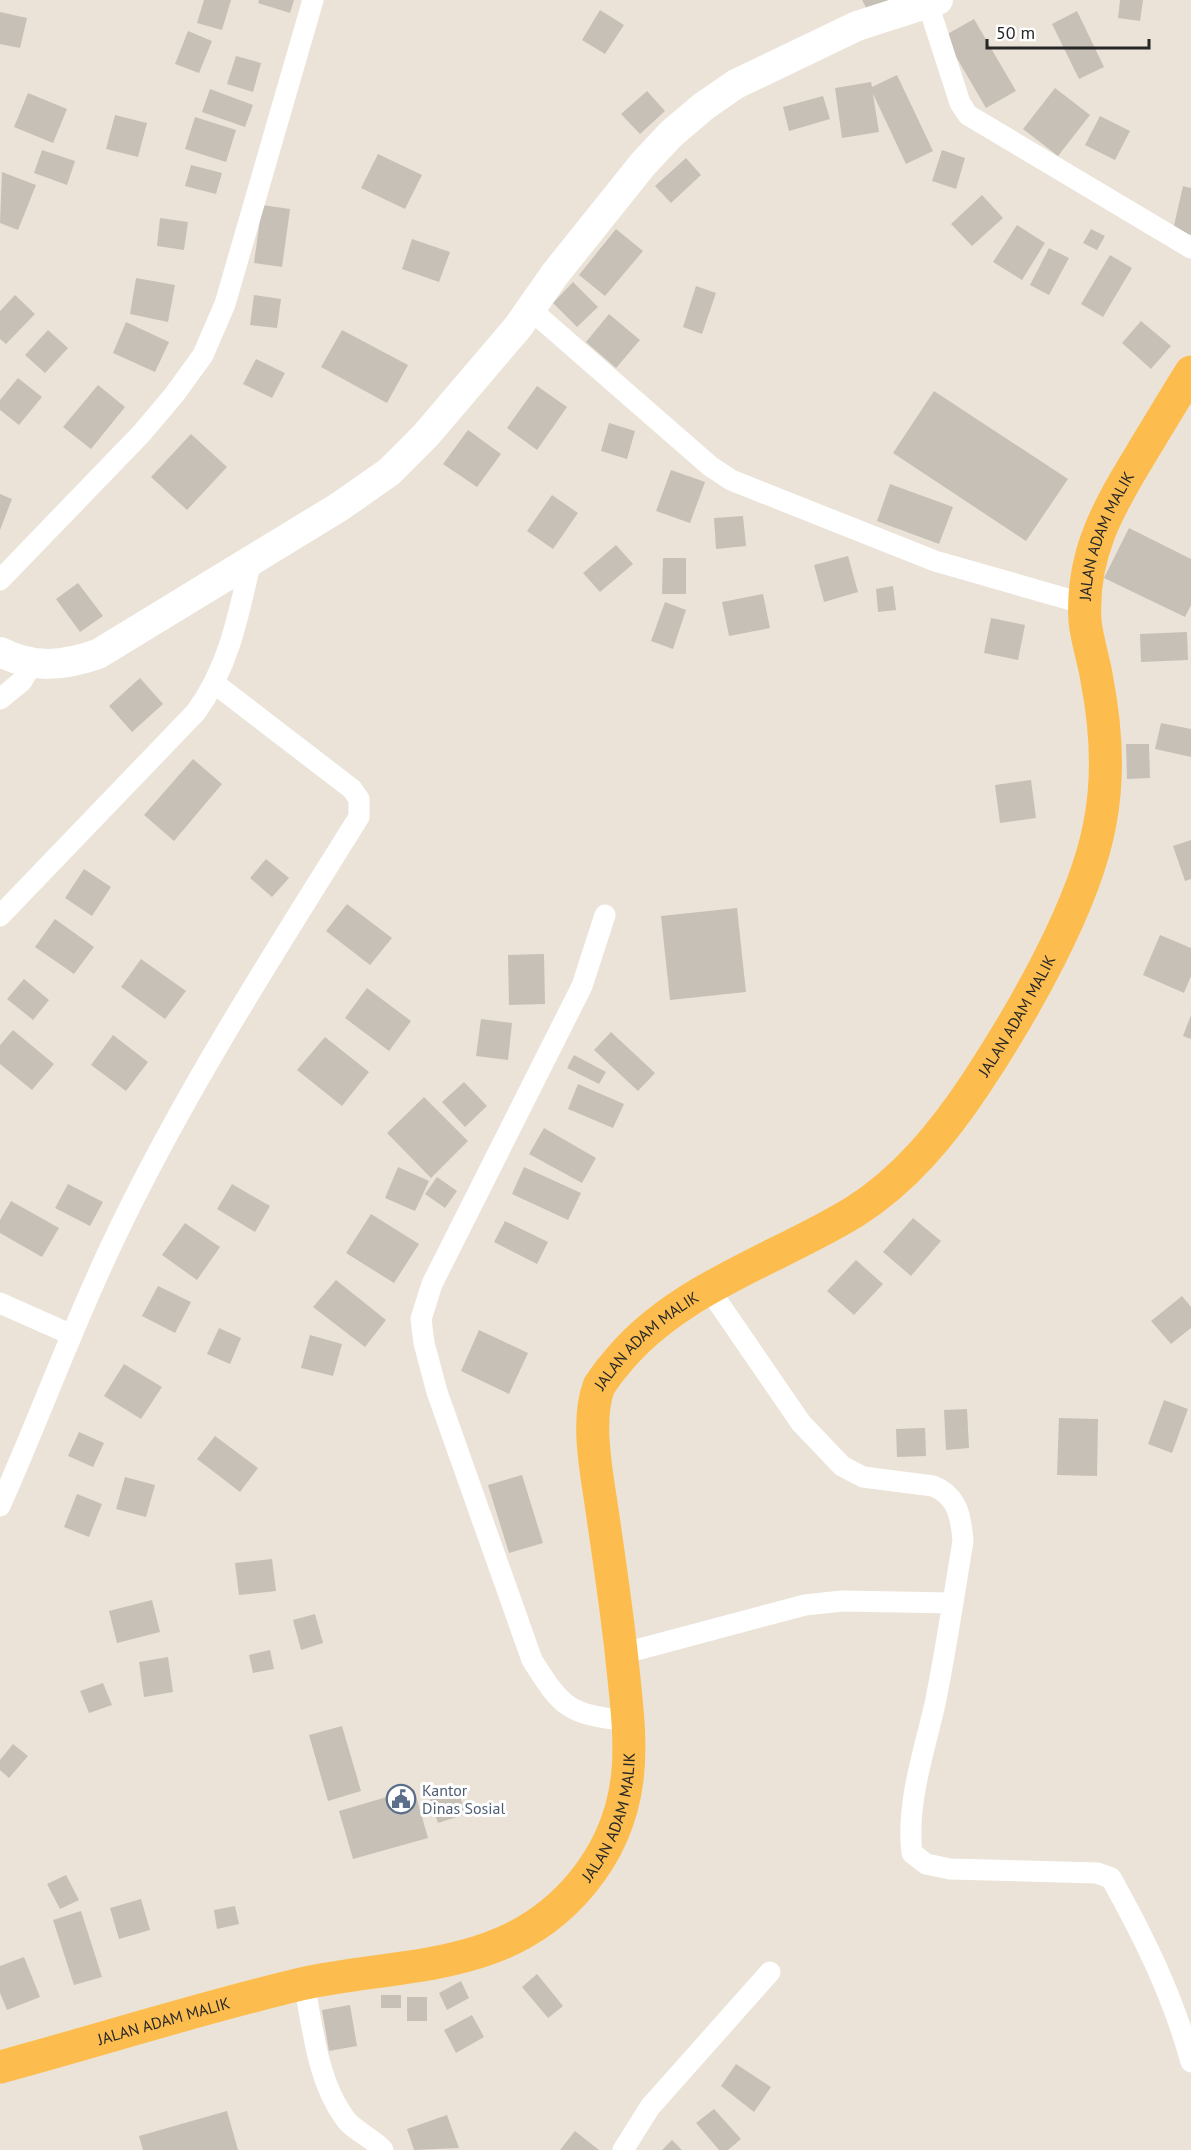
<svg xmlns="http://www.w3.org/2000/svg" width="1191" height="2150" viewBox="0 0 1191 2150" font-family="'PT Sans',sans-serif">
	<rect width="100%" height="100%" fill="#ebe3d7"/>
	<!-- building -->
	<path fill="#c6c0b7" d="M 204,0 L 231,0 L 222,30 L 197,23 Z
		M 259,0 L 294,0 L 290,13 L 258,3 Z
		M 862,0 L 889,0 L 868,11 Z
		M 1120,0 L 1143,0 L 1140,21 L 1118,18 Z
		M 600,10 L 624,25 L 605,54 L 582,40 Z
		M 1077,11 L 1104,67 L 1079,79 L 1052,24 Z
		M 0,12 L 27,18 L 20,48 L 0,44 Z
		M 974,19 L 1016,91 L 986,108 L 944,36 Z
		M 188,31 L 212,41 L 199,73 L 175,64 Z
		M 236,56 L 261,63 L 253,92 L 227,84 Z
		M 897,75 L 933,151 L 906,164 L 873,94 L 879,132 L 842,138 L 835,88 L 871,82 L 872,87 Z
		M 1055,88 L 1090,115 L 1058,156 L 1023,129 Z
		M 210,89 L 253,105 L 245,127 L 202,112 Z
		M 647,91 L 665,111 L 640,134 L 621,114 Z
		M 28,93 L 67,109 L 53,143 L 14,127 Z
		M 823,96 L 830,119 L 789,131 L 783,107 Z
		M 115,115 L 147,123 L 138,157 L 106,149 Z
		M 1100,116 L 1130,131 L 1115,160 L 1085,145 Z
		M 195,117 L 236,130 L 226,162 L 185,149 Z
		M 42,150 L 75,161 L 67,185 L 34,173 Z
		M 942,150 L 965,158 L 956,189 L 932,181 Z
		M 378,154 L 422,175 L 405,209 L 361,188 Z
		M 686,158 L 701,175 L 671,203 L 655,186 Z
		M 191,165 L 222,173 L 216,194 L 185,186 Z
		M 2,172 L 36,185 L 18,230 L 0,223 Z
		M 1183,186 L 1191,188 L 1191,235 L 1173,230 Z
		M 982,195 L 1003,218 L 972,246 L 951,224 Z
		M 262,205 L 290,209 L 282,267 L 254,263 Z
		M 160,218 L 188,222 L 184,250 L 157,246 Z
		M 1017,225 L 1045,243 L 1022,280 L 993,262 Z
		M 616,229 L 643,251 L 605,296 L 579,275 Z
		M 1091,229 L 1105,236 L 1097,250 L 1083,243 Z
		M 412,239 L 450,252 L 439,282 L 402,269 Z
		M 1049,248 L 1069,258 L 1049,295 L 1030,285 Z
		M 1110,255 L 1132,268 L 1103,317 L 1081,304 Z
		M 136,278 L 175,285 L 168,322 L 130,314 Z
		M 573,282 L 598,307 L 577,327 L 553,303 Z
		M 696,286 L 716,293 L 702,334 L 683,327 Z
		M 15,295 L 35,314 L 6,344 L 0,339 L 0,311 Z
		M 254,295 L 281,299 L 277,328 L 250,325 Z
		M 609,314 L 640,340 L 616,368 L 586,342 Z
		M 1141,321 L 1171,346 L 1151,369 L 1122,343 Z
		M 126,322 L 169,342 L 155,372 L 113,353 Z
		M 48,330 L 68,348 L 45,373 L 25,355 Z
		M 342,330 L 408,365 L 387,403 L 321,367 Z
		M 256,359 L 285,373 L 272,398 L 243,384 Z
		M 18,378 L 42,397 L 19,425 L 0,410 L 0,400 Z
		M 98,385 L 125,407 L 91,449 L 63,427 Z
		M 537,386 L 567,407 L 537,450 L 507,428 Z
		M 934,391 L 1068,479 L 1026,541 L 893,453 Z
		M 609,423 L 635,431 L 627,459 L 601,451 Z
		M 468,430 L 501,454 L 477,487 L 443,464 Z
		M 191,434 L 227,467 L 187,510 L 151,477 Z
		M 671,470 L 705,482 L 690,523 L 656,511 Z
		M 890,484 L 953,507 L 939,544 L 877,521 Z
		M 0,494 L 12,499 L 0,530 Z
		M 552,495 L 578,513 L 553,549 L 527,531 Z
		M 743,516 L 746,546 L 716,549 L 714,518 Z
		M 1129,528 L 1191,559 L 1191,605 L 1185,617 L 1104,578 Z
		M 616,545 L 633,564 L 600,592 L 583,573 Z
		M 848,556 L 858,592 L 824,602 L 814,565 Z
		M 663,558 L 686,558 L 686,594 L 662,594 Z
		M 78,583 L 103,616 L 80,632 L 56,599 Z
		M 893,586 L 896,610 L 878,612 L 876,589 Z
		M 763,594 L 770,628 L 729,636 L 722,602 Z
		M 665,602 L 686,610 L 673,649 L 651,641 Z
		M 991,618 L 1025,625 L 1018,660 L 984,653 Z
		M 1187,632 L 1188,660 L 1141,662 L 1140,634 Z
		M 140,678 L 163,704 L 132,732 L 109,706 Z
		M 1161,723 L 1191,729 L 1191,757 L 1155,749 Z
		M 1126,744 L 1149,744 L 1150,778 L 1127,779 Z
		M 193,759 L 222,784 L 174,841 L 144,815 Z
		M 1031,780 L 1036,818 L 1000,823 L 995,785 Z
		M 1191,840 L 1191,879 L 1185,881 L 1173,846 Z
		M 266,859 L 289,878 L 272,897 L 250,878 Z
		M 84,869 L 111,887 L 92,916 L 65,898 Z
		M 347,904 L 392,938 L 370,965 L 326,931 Z
		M 737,908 L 746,992 L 670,1000 L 661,916 Z
		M 55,919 L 94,947 L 74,974 L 35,947 Z
		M 1160,935 L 1191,948 L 1191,976 L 1184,993 L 1143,975 Z
		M 544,954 L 545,1004 L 509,1005 L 508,955 Z
		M 141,959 L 186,991 L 165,1019 L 121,987 Z
		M 24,979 L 49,1000 L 33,1020 L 7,999 Z
		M 367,988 L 411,1021 L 389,1051 L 345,1018 Z
		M 1191,1015 L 1191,1039 L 1183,1036 Z
		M 481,1019 L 512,1023 L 508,1060 L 476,1056 Z
		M 13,1030 L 54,1064 L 32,1090 L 0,1064 L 0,1045 Z
		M 611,1032 L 655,1073 L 638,1091 L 594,1050 Z
		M 113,1035 L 148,1062 L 126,1091 L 91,1065 Z
		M 325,1037 L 369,1072 L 342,1106 L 297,1070 Z
		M 574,1055 L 606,1072 L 599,1084 L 567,1068 Z
		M 464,1082 L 487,1106 L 465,1127 L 442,1102 Z
		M 578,1084 L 624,1104 L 613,1128 L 568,1109 Z
		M 424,1097 L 468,1141 L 431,1178 L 387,1133 Z
		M 544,1128 L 596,1158 L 582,1183 L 529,1154 Z
		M 398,1167 L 429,1181 L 415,1211 L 385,1198 Z
		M 524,1167 L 581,1193 L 568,1220 L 512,1194 Z
		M 437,1177 L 457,1191 L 445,1208 L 425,1194 Z
		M 68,1184 L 103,1202 L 90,1226 L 55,1208 Z
		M 232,1184 L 270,1206 L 255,1232 L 217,1209 Z
		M 11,1201 L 59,1228 L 42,1257 L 0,1233 L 0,1220 Z
		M 371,1214 L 419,1244 L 394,1283 L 346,1253 Z
		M 913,1218 L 941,1241 L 911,1276 L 883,1252 Z
		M 505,1221 L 548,1242 L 537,1264 L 494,1242 Z
		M 185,1223 L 220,1247 L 197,1280 L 162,1255 Z
		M 856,1260 L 883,1284 L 854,1315 L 827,1291 Z
		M 336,1280 L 386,1320 L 365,1347 L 313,1307 Z
		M 158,1286 L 191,1302 L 175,1333 L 142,1316 Z
		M 1182,1296 L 1191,1307 L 1191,1328 L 1171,1344 L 1151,1321 Z
		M 219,1328 L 241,1338 L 230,1364 L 207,1354 Z
		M 479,1330 L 528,1353 L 509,1394 L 461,1371 Z
		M 310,1335 L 342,1344 L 333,1376 L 301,1368 Z
		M 124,1364 L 162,1387 L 141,1419 L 104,1396 Z
		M 1164,1400 L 1188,1409 L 1172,1453 L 1148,1444 Z
		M 967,1409 L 969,1448 L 946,1450 L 944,1410 Z
		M 1059,1418 L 1098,1419 L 1097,1476 L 1057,1475 Z
		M 925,1428 L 926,1456 L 897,1457 L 896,1429 Z
		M 79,1432 L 104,1443 L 93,1467 L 68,1456 Z
		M 215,1436 L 258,1468 L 240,1492 L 197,1459 Z
		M 522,1475 L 543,1543 L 509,1553 L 488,1485 Z
		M 125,1477 L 155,1485 L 146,1517 L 116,1509 Z
		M 77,1494 L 102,1504 L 89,1537 L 64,1527 Z
		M 272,1559 L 276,1591 L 239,1595 L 235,1563 Z
		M 152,1600 L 160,1632 L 117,1643 L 109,1611 Z
		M 315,1614 L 323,1643 L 301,1650 L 293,1620 Z
		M 270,1650 L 274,1669 L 253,1673 L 249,1655 Z
		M 168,1657 L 173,1692 L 144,1697 L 139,1662 Z
		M 103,1683 L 112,1705 L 89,1713 L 80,1691 Z
		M 342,1726 L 361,1791 L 328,1801 L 309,1735 Z
		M 13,1744 L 28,1756 L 9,1778 L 0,1770 L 0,1760 Z
		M 457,1788 L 466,1814 L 438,1823 L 429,1797 Z
		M 414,1789 L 428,1838 L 353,1859 L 339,1811 Z
		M 66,1875 L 79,1900 L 60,1909 L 47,1884 Z
		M 141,1899 L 150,1930 L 119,1939 L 110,1908 Z
		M 235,1906 L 239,1924 L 217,1929 L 214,1910 Z
		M 81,1911 L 102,1977 L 74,1985 L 53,1920 Z
		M 24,1957 L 40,1997 L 7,2010 L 0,1993 L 0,1966 Z
		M 537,1974 L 563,2006 L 548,2018 L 522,1987 Z
		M 461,1981 L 469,1998 L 447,2010 L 439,1993 Z
		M 381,1995 L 401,1995 L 401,2008 L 381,2008 Z
		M 407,1997 L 427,1997 L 427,2021 L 407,2021 Z
		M 350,2005 L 357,2046 L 329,2051 L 322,2010 Z
		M 472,2015 L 484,2037 L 456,2053 L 444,2030 Z
		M 736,2064 L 771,2087 L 754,2112 L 721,2086 Z
		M 714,2109 L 741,2139 L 728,2150 L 719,2150 L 696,2123 Z
		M 227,2111 L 238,2150 L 143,2150 L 139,2136 Z
		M 447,2115 L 459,2148 L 414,2150 L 407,2129 Z
		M 575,2131 L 599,2150 L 560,2150 Z
		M 672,2140 L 682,2150 L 662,2150 Z"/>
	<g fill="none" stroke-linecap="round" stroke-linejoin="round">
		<!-- minor -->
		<path stroke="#fff" stroke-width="21" d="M 928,4 L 960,103 L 968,115 L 1191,248
			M 530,309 L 710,466 L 731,480 L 935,561 L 1085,604
			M 0,580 L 141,434 L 174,395 L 203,355 L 225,304 L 313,0
			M 0,699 L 22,681 L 32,664
			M 605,915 L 582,986 L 432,1284 L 421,1319 L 424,1343 L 437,1392 L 532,1660 C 563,1709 568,1714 628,1721
			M 0,916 L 196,712 C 229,667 239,613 251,560
			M 709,1289 L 801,1423 L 842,1466 L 863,1477 L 933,1486 C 958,1496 961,1517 963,1541 C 954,1595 946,1650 935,1704 C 924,1752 906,1804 912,1853 L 926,1864 L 950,1869 L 1097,1873 L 1111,1878 C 1144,1937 1173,1996 1191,2062
			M 0,1303 L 72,1335
			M 0,1506 C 38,1421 70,1333 110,1248 C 181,1097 271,958 359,817 L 359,799 L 352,789 L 214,683
			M 621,1654 L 805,1605 L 842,1601 L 953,1603
			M 304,1984 C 313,2028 317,2079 344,2117 C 353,2131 372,2137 383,2150
			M 623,2150 L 650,2107 L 770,1972"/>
		<!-- secondary -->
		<path stroke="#fff" stroke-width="30" d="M 0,652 C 34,669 63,666 98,654 L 339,507 L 389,472 L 426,435 L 518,327 L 555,274 L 643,164 L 671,134 L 704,106 L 736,84 L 857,26 L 938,0"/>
		<!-- trunk -->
		<path stroke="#fcbd4e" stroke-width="33" id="s1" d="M 0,2067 C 100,2040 200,2008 301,1984 C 363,1970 430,1970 490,1948 C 562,1922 617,1858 627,1780 C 632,1741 626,1699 622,1660 C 617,1612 610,1565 603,1517 C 598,1479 585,1423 599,1386 C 601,1383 611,1369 613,1367 C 672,1290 774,1261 854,1212 C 905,1180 944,1132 977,1082 C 1023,1012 1085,905 1100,823 C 1109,776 1106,727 1097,680 C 1094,660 1087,641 1085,621 C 1081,555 1108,508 1141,454 C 1158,426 1174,399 1191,372"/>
	</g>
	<!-- icons -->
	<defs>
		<g id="civic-ring" transform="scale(1.5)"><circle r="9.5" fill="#fff" stroke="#5c6f8a" stroke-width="1.5"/><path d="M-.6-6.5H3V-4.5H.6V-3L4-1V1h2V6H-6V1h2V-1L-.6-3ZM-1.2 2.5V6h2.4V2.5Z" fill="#5c6f8a"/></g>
	</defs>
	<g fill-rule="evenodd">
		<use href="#civic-ring" x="401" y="1799"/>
	</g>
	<g text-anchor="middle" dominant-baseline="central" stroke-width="6" stroke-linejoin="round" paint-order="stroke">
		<!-- street labels -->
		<g font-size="16" fill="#272727" stroke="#fff">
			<text stroke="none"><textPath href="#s1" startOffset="2204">JALAN ADAM MALIK</textPath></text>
			<text stroke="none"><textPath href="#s1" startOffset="1700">JALAN ADAM MALIK</textPath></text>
			<text stroke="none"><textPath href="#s1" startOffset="1196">JALAN ADAM MALIK</textPath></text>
			<text stroke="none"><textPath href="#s1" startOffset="692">JALAN ADAM MALIK</textPath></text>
			<text stroke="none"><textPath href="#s1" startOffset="170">JALAN ADAM MALIK</textPath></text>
		</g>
		<!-- service labels -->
		<g font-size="16" fill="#4e5e75" stroke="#fff" text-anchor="start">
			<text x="422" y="1790">Kantor<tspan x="422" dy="18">Dinas Sosial</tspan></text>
		</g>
	</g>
	<!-- scale -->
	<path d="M987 39v9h162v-9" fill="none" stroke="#272727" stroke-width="3"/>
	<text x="996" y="39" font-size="18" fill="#272727" stroke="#ffffff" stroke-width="4.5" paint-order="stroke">50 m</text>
</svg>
